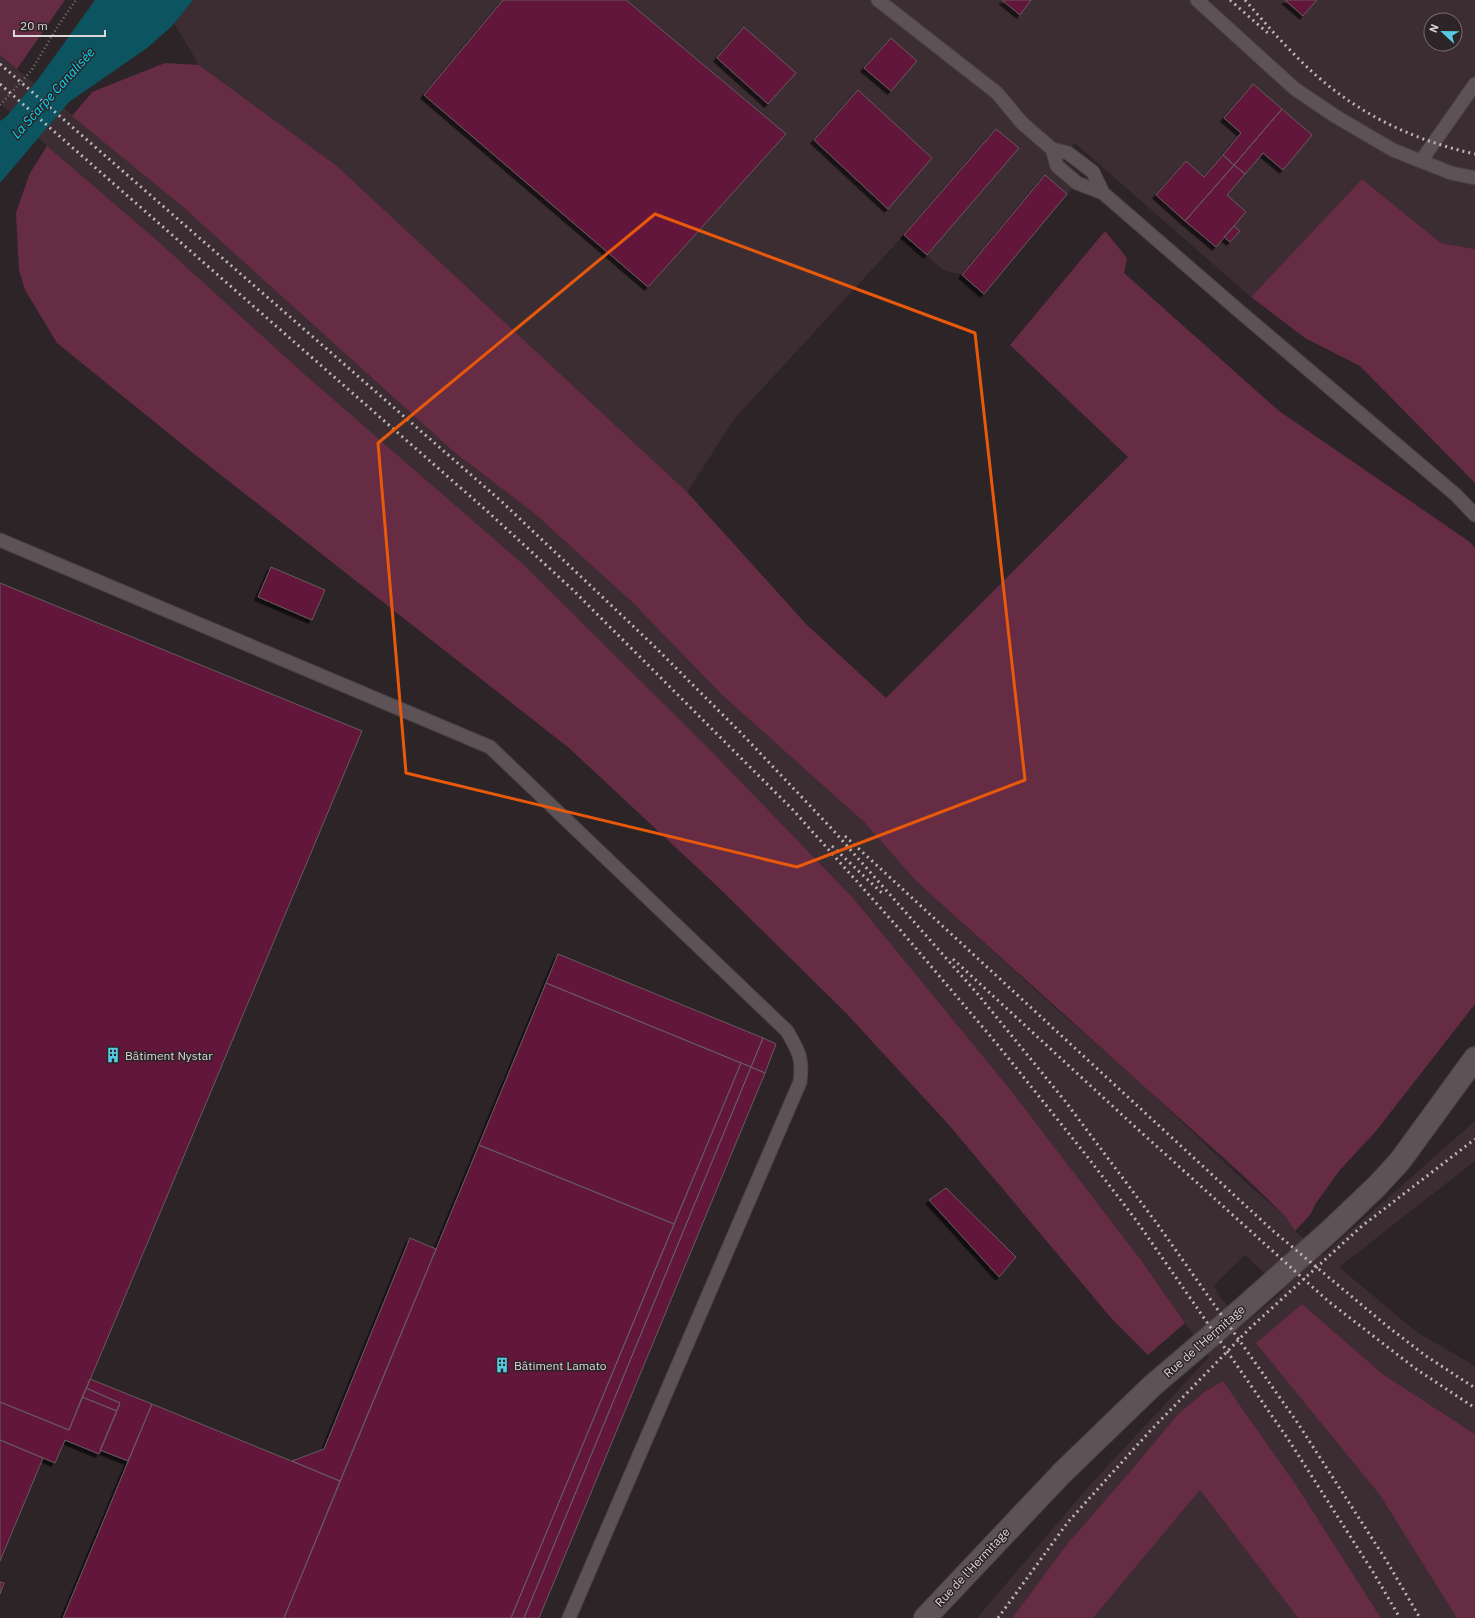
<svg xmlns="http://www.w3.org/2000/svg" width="1475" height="1618" viewBox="0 0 1475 1618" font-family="'IBM Plex Sans',sans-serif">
	<defs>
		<filter id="shadow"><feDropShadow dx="-3.5" dy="3.5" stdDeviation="0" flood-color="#0009"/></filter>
	</defs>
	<rect width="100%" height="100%" fill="#2d2427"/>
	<!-- built -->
	<path fill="#3c2d32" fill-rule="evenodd" d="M 193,0 L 1475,0 L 1475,249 L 1441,243 L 1362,179 L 1251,297 L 1075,143 L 1062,159 L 1080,174 L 1077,183 L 984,294 L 962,275 L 943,270 L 904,235 L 735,418 L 687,492 L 337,166 L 199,65 L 174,23 ZM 1431,20 L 1455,20 L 1455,44 L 1431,44 Z
		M 0,55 L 183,207 L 454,452 L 535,514 L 632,602 L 722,695 L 864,822 L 917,882 L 1053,1006 L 1140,1082 L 1247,1184 L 1285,1216 L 1295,1231 L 1323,1255 L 1475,1121 L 1475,1161 L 1339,1267 L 1415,1331 L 1475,1366 L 1475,1434 L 1384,1375 L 1302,1304 L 1381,1495 L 1457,1618 L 1381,1618 L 1298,1488 L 1223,1381 L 1204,1392 L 1178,1414 L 1128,1474 L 1068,1543 L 1012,1618 L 977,1618 L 1090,1485 L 1209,1357 L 1141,1260 L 1009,1088 L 854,899 L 719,759 L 312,381 L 160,243 L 47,146 L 0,103 ZM 1245,1255 L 1284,1291 L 1243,1325 L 1220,1297 L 1214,1285 Z
		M 1200,1490 L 1298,1618 L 1093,1618 Z"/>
	<!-- green -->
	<path fill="#662c43" d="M 0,0 L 65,0 L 17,69 L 0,55 Z
		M 165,63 L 199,65 L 337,166 L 687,492 L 806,624 L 886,698 L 1128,457 L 1010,345 L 1105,231 L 1127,258 L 1124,273 L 1279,411 L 1470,542 L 1475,548 L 1475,1004 L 1376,1131 L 1340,1170 L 1316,1203 L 1310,1215 L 1295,1231 L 1285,1216 L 1247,1179 L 917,882 L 864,822 L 722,695 L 632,602 L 535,514 L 454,452 L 183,207 L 72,116 L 92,92 Z
		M 47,146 L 160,243 L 312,381 L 525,566 L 719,759 L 854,899 L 1009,1088 L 1141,1260 L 1185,1323 L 1148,1355 L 1112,1319 L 949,1125 L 846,1013 L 717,886 L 569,748 L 193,453 L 57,343 L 25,290 L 19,270 L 17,233 L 16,213 L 21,198 L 30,173 Z
		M 1362,179 L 1441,243 L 1475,249 L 1475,483 L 1360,366 L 1305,338 L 1251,297 Z
		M 1302,1304 L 1384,1375 L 1475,1434 L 1475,1618 L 1457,1618 L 1380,1495 L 1256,1343 Z
		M 1223,1381 L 1298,1488 L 1381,1618 L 1298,1618 L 1200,1490 L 1093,1618 L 1012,1618 L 1068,1543 L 1128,1474 L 1178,1414 L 1204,1392 Z"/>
	<!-- water -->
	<path fill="#0b5460" d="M 95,0 L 193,0 L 172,26 L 147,48 L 69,102 L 0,183 L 0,121 L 6,117 L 39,78 Z"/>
	<!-- building -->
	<path fill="#63173a" stroke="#655b5e" filter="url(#shadow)" d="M 503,0 L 626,0 L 786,134 L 648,287 L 424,95 Z
		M 1002,0 L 1031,0 L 1020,15 Z
		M 1285,0 L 1317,0 L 1303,16 Z
		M 744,27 L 796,73 L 768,104 L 717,58 Z
		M 891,38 L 917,61 L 891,91 L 864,68 Z
		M 1253,84 L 1282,109 L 1234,165 L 1223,155 L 1241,133 L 1224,118 Z
		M 858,90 L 932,158 L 888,209 L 814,140 Z
		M 1282,109 L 1312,135 L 1283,170 L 1263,153 L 1245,174 L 1234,165 Z
		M 996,129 L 1019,148 L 927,255 L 904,235 Z
		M 1223,155 L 1234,165 L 1185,221 L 1156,195 L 1186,161 L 1204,177 Z
		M 1234,165 L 1245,174 L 1227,195 L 1246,212 L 1216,247 L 1185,221 Z
		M 1045,175 L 1067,194 L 984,294 L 962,275 Z
		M 1234,226 L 1240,231 L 1230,242 L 1224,237 Z
		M 271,567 L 325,590 L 312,620 L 258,597 Z
		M 0,583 L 362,731 L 69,1430 L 0,1402 Z
		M 558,954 L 763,1038 L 751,1067 L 546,983 Z
		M 546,983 L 741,1063 L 674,1224 L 479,1145 Z
		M 763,1038 L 776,1044 L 765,1073 L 751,1067 Z
		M 741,1063 L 751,1067 L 524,1618 L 511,1618 Z
		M 751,1067 L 765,1073 L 539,1618 L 524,1618 Z
		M 479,1145 L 674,1224 L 511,1618 L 284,1618 Z
		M 946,1188 L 1016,1257 L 999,1277 L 929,1200 Z
		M 410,1238 L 436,1249 L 340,1481 L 292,1461 L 324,1449 Z
		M 90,1379 L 152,1404 L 128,1461 L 100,1450 L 120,1403 L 86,1388 Z
		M 86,1388 L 120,1403 L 117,1411 L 82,1397 Z
		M 82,1397 L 117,1411 L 99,1454 L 65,1440 L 55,1463 L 0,1440 L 0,1402 L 69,1430 Z
		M 152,1404 L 340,1481 L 284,1618 L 63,1618 Z
		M 0,1440 L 43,1458 L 0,1561 Z
		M 0,1582 L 4,1583 L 0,1594 Z"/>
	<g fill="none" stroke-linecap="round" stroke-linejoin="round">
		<!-- service casing -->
		<g stroke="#494244" stroke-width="15">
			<path id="service" d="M 878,0 L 997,93 L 1022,123 L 1052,149 L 1068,153 L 1093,172 L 1103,193
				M 1197,0 L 1295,89 L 1335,116 L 1393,150 L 1451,173 L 1475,178
				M 1052,149 L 1057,166 L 1077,183 L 1103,193 L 1238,310 L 1456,495 L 1475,515
				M 1421,161 L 1475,84
				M 0,540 L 490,747 L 787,1031 C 799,1052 803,1058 800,1082 L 569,1618"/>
		</g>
		<!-- tertiary casing -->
		<g stroke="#494244" stroke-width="24">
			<path id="tertiary" d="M 925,1618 L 1062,1473 L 1152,1386 L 1241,1310 L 1332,1229 L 1377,1186 L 1400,1161 L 1475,1058"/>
		</g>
		<!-- path -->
		<path stroke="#7c7476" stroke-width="2.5" stroke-dasharray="1 3" stroke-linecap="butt" d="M 0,105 L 31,71 L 58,26 L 76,0"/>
		<!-- service -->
		<use href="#service" stroke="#5d5256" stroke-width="13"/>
		<!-- tertiary -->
		<use href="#tertiary" stroke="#5d5256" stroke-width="22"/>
		<!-- rail -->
		<path stroke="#bdb6b8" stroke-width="3" stroke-dasharray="2 4" stroke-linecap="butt" d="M 1230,0 L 1270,35
			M 1245,0 C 1260,17 1275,35 1292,52 C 1343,106 1403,138 1475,154
			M 0,64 L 501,501 L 652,644 L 741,733 L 832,829 L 976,992 L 1065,1101 L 1158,1225 L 1297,1422 L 1386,1560 L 1420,1618
			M 0,84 L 487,511 L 572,589 L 794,811 L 902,932 L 997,1044 L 1086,1155 L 1136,1220 L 1288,1439 L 1373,1572 L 1400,1618
			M 845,836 L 1272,1230 L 1387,1326 L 1426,1356 L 1475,1388
			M 832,846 L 884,895
			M 953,959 L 1132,1124 L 1328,1301 L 1416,1369 L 1475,1408
			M 998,1618 L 1068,1522 L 1150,1431 L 1250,1328 L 1362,1226 L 1475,1139"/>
	</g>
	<!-- marked area -->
	<path fill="none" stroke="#e8590c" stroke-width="3" stroke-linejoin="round" d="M 655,214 L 975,333 L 1025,780 L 797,867 L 406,773 L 378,443 Z"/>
	<!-- icons -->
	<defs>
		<g id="building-bare" transform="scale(1.2)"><path d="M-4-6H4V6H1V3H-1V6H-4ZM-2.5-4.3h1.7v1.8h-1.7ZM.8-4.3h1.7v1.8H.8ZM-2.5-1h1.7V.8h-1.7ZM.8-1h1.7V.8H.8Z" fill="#56c9e1" stroke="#2d2427" stroke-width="2.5" paint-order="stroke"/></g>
	</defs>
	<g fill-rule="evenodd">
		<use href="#building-bare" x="113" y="1055"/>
		<use href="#building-bare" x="502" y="1365"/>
	</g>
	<g text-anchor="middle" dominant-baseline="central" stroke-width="3" stroke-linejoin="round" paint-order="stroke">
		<!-- poi labels -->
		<g font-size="12" fill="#ddd7d8" stroke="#2d2427" text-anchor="start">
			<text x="125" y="1055">Bâtiment Nystar</text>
			<text x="514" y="1365">Bâtiment Lamato</text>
		</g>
		<!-- street labels -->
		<g font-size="12" fill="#ddd7d8" stroke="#2d2427">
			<text transform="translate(1204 1341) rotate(-41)">Rue de l'Hermitage</text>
			<text transform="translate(972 1567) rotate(-47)">Rue de l'Hermitage</text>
		</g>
		<!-- water labels -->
		<g font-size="13" font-style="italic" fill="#00dafa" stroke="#2d2427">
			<text transform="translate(53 93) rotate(-48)">La Scarpe Canalisée</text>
		</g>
	</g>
	<!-- north arrow -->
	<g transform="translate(1443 32) rotate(292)"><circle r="19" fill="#2d2427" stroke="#736c6e"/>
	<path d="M0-3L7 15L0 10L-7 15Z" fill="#56c9e1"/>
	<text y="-6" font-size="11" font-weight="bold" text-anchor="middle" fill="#ddd7d8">N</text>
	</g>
	<!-- scale -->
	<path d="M14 30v6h91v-6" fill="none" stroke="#ddd7d8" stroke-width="2"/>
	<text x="20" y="30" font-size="12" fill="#ddd7d8" stroke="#2d2427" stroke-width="3" paint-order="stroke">20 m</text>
</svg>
